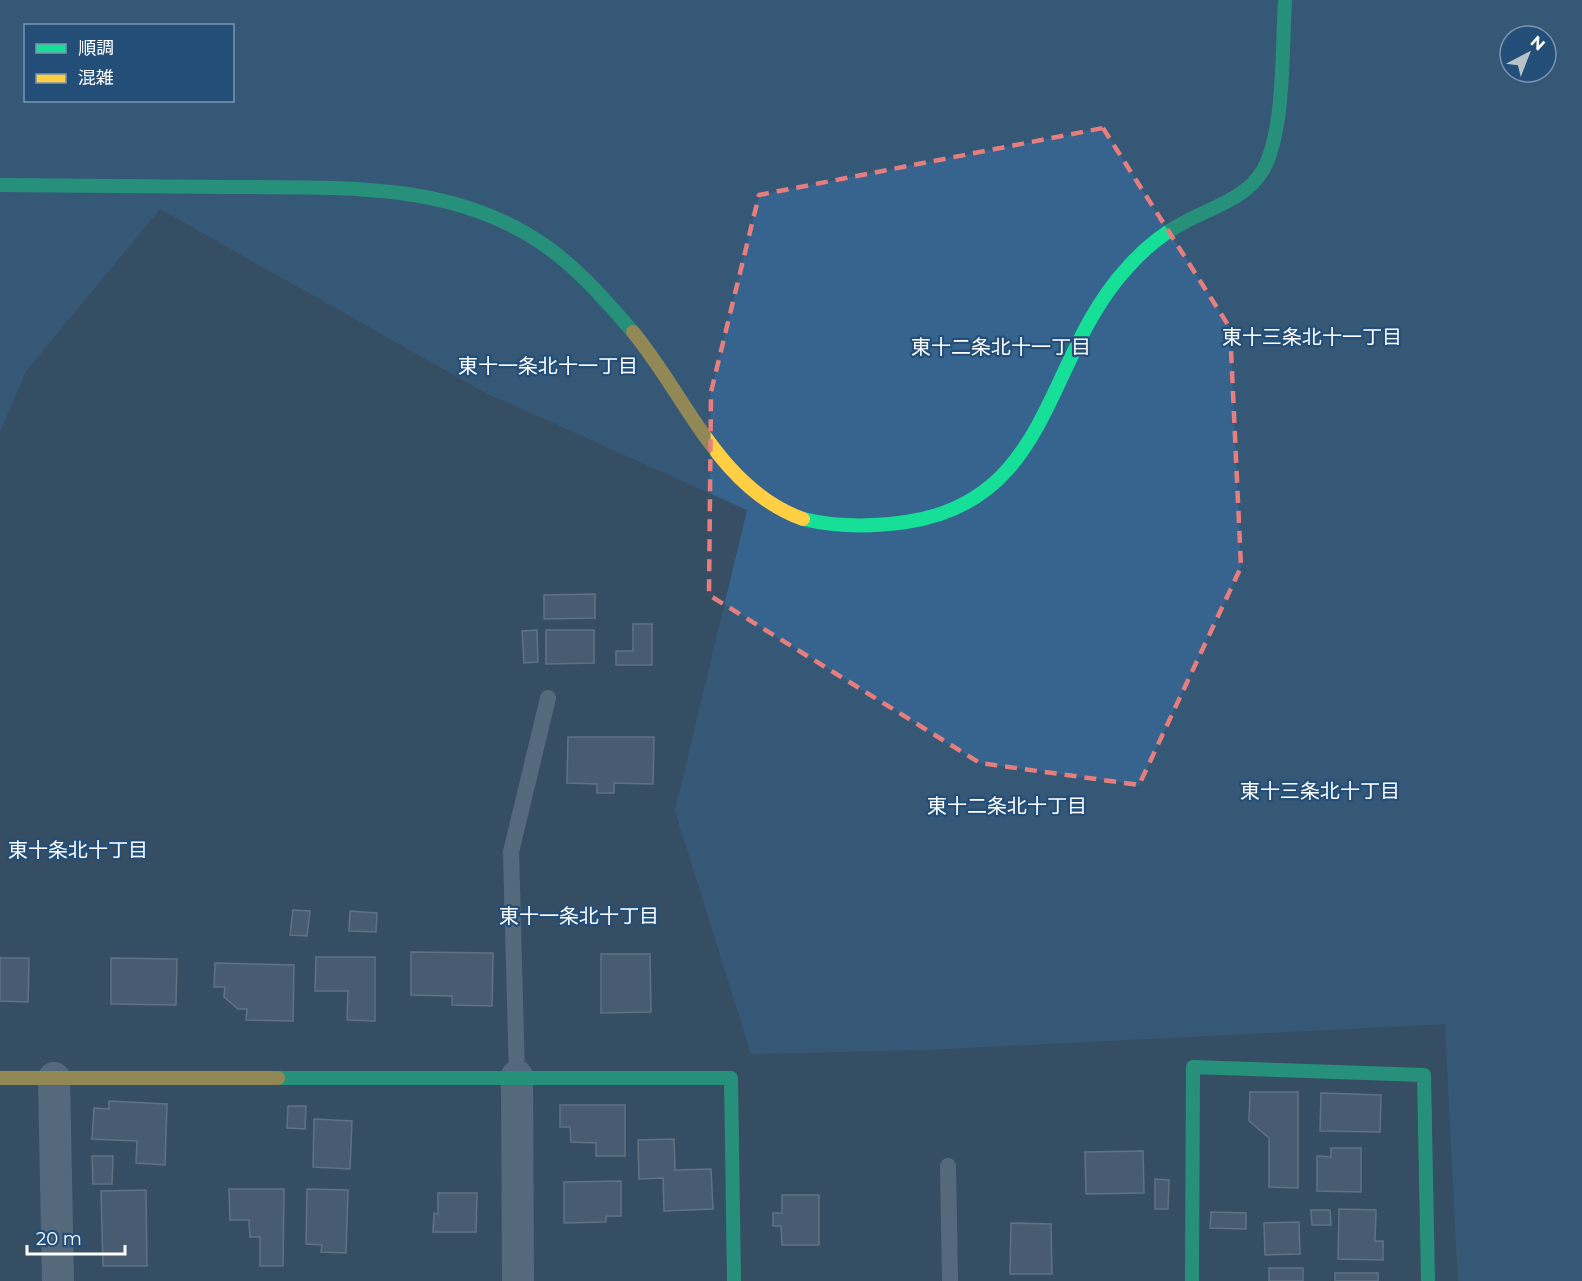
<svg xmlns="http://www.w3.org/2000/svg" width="1582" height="1281" viewBox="0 0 1582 1281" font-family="Montserrat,'Noto Sans JP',sans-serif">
	<rect width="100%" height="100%" fill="#374e64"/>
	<!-- green -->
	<path fill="#37648e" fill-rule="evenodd" d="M 0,0 L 1582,0 L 1582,1281 L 1458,1281 L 1445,1024 L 924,1050 L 751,1054 L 675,811 L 747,510 L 486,393 L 160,209 L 26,371 L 0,432 ZM 26,26 L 232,26 L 232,100 L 26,100 ZM 1510,36 L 1546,36 L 1546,72 L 1510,72 Z"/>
	<!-- building -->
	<path fill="#5d6e80" stroke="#8e9dab" stroke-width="1.5" d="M 595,594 L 595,618 L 544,619 L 544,595 Z
		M 633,624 L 652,624 L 652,665 L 616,665 L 616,651 L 633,651 Z
		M 537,630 L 538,662 L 524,663 L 522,631 Z
		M 546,630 L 594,630 L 594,663 L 546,664 Z
		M 568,737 L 654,737 L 653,784 L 614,783 L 614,793 L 597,793 L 597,784 L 567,783 Z
		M 293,910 L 310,911 L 307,936 L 290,935 Z
		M 350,911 L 377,913 L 376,932 L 349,931 Z
		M 411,952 L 493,953 L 492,1006 L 452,1005 L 452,996 L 411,995 Z
		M 601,954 L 650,954 L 651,1012 L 601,1013 Z
		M 316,957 L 375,957 L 375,1021 L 347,1020 L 348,991 L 315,991 Z
		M 0,958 L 29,958 L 28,1002 L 0,1001 Z
		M 111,958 L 177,959 L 176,1005 L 111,1004 Z
		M 215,963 L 294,965 L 293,1021 L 246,1020 L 247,1009 L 238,1009 L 224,997 L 225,987 L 214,987 Z
		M 1250,1092 L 1298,1092 L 1298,1188 L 1269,1187 L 1269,1138 L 1249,1121 Z
		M 1321,1093 L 1381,1095 L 1380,1132 L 1320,1131 Z
		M 109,1101 L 167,1104 L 165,1165 L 136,1163 L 137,1141 L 92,1139 L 94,1108 L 109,1109 Z
		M 560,1105 L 625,1105 L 625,1156 L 596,1156 L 596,1143 L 571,1142 L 570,1127 L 560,1127 Z
		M 288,1106 L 306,1106 L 305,1129 L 287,1128 Z
		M 314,1119 L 352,1121 L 350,1169 L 313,1167 Z
		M 674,1139 L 675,1170 L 711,1169 L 713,1209 L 664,1211 L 663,1178 L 639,1179 L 638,1140 Z
		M 1331,1148 L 1361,1148 L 1361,1192 L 1317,1191 L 1317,1156 L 1331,1157 Z
		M 1143,1151 L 1144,1193 L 1086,1194 L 1085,1152 Z
		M 92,1156 L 113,1156 L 112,1184 L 93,1184 Z
		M 1155,1179 L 1169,1180 L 1168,1209 L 1155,1209 Z
		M 621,1181 L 621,1216 L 606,1216 L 606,1222 L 564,1223 L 564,1182 Z
		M 229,1189 L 284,1189 L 283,1266 L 260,1266 L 260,1237 L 250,1237 L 249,1220 L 230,1220 Z
		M 307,1189 L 348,1190 L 346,1253 L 321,1252 L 322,1245 L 306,1244 Z
		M 146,1190 L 147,1266 L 103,1266 L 101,1191 Z
		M 438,1193 L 477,1193 L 476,1232 L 433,1232 L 434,1213 L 438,1214 Z
		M 782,1195 L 819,1195 L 819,1245 L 782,1245 L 781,1226 L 773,1226 L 773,1213 L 782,1213 Z
		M 1339,1209 L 1376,1210 L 1375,1241 L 1383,1241 L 1383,1260 L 1338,1259 Z
		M 1311,1210 L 1330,1210 L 1331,1225 L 1312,1225 Z
		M 1211,1212 L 1246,1213 L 1246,1229 L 1210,1228 Z
		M 1299,1222 L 1300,1254 L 1265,1255 L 1264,1223 Z
		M 1011,1223 L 1051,1224 L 1052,1274 L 1010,1274 Z
		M 1269,1268 L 1303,1268 L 1303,1281 L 1269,1281 Z
		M 1335,1273 L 1378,1273 L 1378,1281 L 1335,1281 Z"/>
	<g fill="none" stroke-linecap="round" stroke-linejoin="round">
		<!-- lane -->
		<path stroke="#7b8b9b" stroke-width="16" d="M 517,1076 L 511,852 L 548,698
			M 948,1166 L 950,1281"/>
		<!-- street -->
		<path stroke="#7b8b9b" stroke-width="32" d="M 517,1076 L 518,1281
			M 54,1078 L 58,1281"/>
		<!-- fast -->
		<path stroke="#16e098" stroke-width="14" d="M 0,185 C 77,186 154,187 231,187 C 331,188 437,181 527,234 C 569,258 602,296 633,332
			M 803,519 C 837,527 871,527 906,522 C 1053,501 1044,357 1128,267 C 1144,249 1163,233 1185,222 C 1212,207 1246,199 1263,170 C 1285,132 1282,45 1285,0
			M 278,1078 L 731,1078 L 734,1281
			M 1192,1281 L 1193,1067 L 1424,1075 L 1428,1281"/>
		<!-- slow -->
		<path stroke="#ffcf43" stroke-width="14" d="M 633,332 C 686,396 719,489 803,519
			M 0,1078 L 278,1078"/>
	</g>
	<!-- marked area -->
	<path d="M0 0H1582V1281H0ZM 1103,128 L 1230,328 L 1241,567 L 1139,785 L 980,763 L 709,595 L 711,392 L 759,195 Z" fill="#374e64" fill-opacity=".55" fill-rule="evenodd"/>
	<path fill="none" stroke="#e67e7e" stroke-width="4.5" stroke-dasharray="12 8" stroke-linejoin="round" d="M 1103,128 L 1230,328 L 1241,567 L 1139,785 L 980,763 L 709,595 L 711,392 L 759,195 Z"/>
	<g text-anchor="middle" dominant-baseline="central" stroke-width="4.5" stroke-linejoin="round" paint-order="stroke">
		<!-- neighbourhood labels -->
		<g font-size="20" fill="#fff" stroke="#234e78">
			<text x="1312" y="337">東十三条北十一丁目</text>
			<text x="1001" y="347">東十二条北十一丁目</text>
			<text x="548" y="366">東十一条北十一丁目</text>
			<text x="1320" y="791">東十三条北十丁目</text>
			<text x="1007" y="806">東十二条北十丁目</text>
			<text x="78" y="850">東十条北十丁目</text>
			<text x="579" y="916">東十一条北十丁目</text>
		</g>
	</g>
	<!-- legend -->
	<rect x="24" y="24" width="210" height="78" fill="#234e78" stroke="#7b95ae" stroke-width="1.5"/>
	<rect x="36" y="44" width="30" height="9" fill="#16e098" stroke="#7b95ae" stroke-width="1.5"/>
	<text x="78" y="54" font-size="18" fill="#ffffff">順調</text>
	<rect x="36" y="74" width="30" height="9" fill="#ffcf43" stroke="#7b95ae" stroke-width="1.5"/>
	<text x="78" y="84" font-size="18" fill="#ffffff">混雑</text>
	<!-- north arrow -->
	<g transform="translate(1528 54) rotate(42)"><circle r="28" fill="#234e78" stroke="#7b95ae" stroke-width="1.5"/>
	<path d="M0-4.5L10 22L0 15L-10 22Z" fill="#b9c1c9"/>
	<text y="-9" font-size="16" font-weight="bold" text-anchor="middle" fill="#ffffff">N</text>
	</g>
	<!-- scale -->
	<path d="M27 1245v9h98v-9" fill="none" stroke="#ffffff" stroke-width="3"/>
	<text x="36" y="1245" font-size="18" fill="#ffffff" stroke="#234e78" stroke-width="4.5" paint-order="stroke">20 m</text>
</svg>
